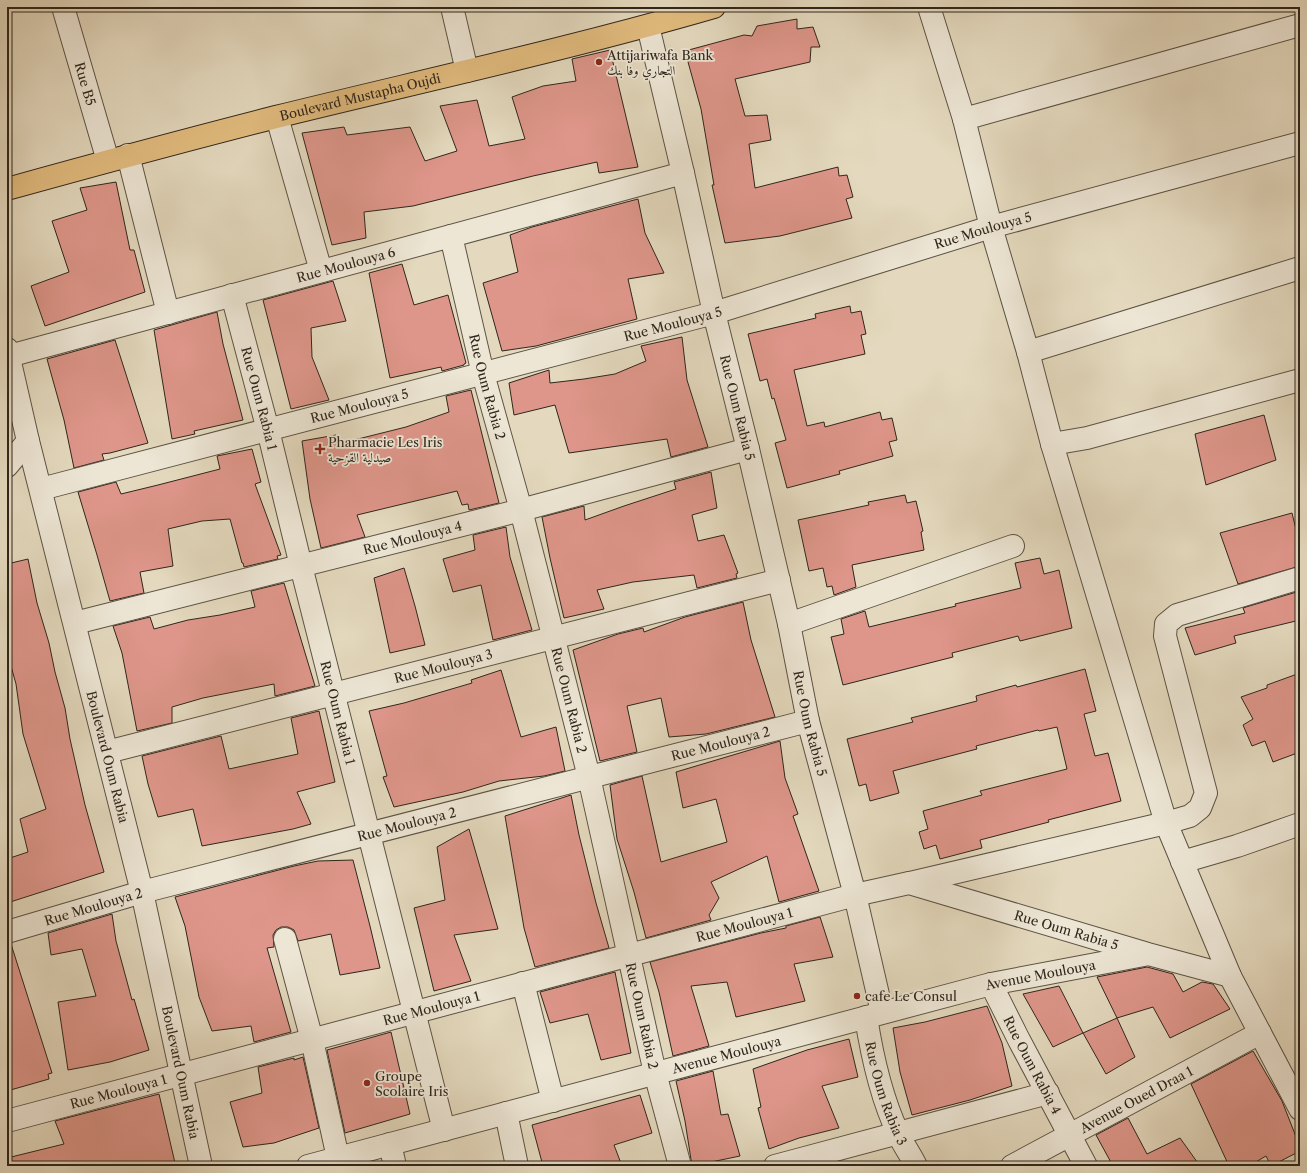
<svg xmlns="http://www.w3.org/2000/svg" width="1307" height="1173" viewBox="0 0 1307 1173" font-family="'Libre Caslon Text',Amiri,serif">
	<rect width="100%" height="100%" fill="#e4d9be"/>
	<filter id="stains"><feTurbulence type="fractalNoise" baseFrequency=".005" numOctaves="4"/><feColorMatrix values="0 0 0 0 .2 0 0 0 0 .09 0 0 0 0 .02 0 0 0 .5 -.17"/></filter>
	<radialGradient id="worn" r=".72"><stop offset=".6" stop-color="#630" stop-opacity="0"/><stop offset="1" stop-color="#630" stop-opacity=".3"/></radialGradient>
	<!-- building -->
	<path fill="#de968a" stroke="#2f261c" d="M 797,19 L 797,29 L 813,27 L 820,47 L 811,47 L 810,62 L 735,79 L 745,116 L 767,115 L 771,140 L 749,144 L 755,188 L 838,167 L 839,176 L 847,175 L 853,197 L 846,199 L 852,218 L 780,236 L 725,243 L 712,185 L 714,185 L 701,109 L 685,51 L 744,35 L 752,36 L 757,26 Z
		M 610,50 L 638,167 L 599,173 L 597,162 L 533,176 L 413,206 L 364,212 L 366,238 L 332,245 L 302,133 L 344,127 L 347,135 L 410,127 L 425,161 L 457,151 L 440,106 L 477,100 L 489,146 L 525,139 L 512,97 L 543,86 L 576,81 L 572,59 Z
		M 116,182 L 130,250 L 134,250 L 145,292 L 45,326 L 31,286 L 69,272 L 52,221 L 87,210 L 80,188 Z
		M 638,199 L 645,233 L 664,273 L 628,279 L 637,319 L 536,346 L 502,351 L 483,283 L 518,272 L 510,235 L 532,227 Z
		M 402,264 L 414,305 L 448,295 L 466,363 L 464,364 L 464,365 L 442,371 L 441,367 L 390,378 L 369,273 Z
		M 333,281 L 346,321 L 311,328 L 312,357 L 329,400 L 291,409 L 263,300 Z
		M 850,306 L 851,313 L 861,311 L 866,334 L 861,335 L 865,354 L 794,370 L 807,426 L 824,422 L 825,427 L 880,412 L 882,420 L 892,418 L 897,440 L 889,442 L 893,456 L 839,471 L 840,474 L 787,488 L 775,443 L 786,440 L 774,398 L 772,399 L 767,379 L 760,381 L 748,334 L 816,318 L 815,314 Z
		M 217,312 L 223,344 L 243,420 L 194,431 L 195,434 L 172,439 L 154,330 Z
		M 682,337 L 687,380 L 708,447 L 671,457 L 667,439 L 569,453 L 555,405 L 514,415 L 509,383 L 549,370 L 550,383 L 584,379 L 615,374 L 646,361 L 641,346 Z
		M 115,340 L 148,443 L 110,453 L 102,454 L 104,460 L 74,468 L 64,420 L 47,359 Z
		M 471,390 L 499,503 L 469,510 L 468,504 L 462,505 L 457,491 L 357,515 L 365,537 L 321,548 L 310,499 L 302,441 L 336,435 L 338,444 L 406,427 L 449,412 L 446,396 Z
		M 1264,415 L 1276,460 L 1206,485 L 1195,434 Z
		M 252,449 L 261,482 L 255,484 L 281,555 L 277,556 L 278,559 L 244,567 L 243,563 L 242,563 L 230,519 L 202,521 L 168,529 L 173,566 L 140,572 L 144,593 L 110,601 L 97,555 L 78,492 L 116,482 L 121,494 L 158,485 L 220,469 L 217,456 Z
		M 711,472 L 717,508 L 692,515 L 698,541 L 724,535 L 738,573 L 736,574 L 737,578 L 697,588 L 694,575 L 633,582 L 597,590 L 604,609 L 564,618 L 550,558 L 542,517 L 584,506 L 585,520 L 624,506 L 676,489 L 674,482 Z
		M 905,495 L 907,503 L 916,501 L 923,531 L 921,532 L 924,550 L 852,565 L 856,587 L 834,595 L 832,586 L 827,587 L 823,568 L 809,571 L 798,520 L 869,505 L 868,502 Z
		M 1292,513 L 1300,546 L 1300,566 L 1238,584 L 1220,533 Z
		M 506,527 L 510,557 L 532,630 L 493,640 L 481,585 L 453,592 L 443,559 L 475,550 L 473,535 Z
		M 1040,558 L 1044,574 L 1059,570 L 1072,628 L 1020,641 L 1018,636 L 952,653 L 953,657 L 843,685 L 831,637 L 844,634 L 841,619 L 865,611 L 869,627 L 956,606 L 955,604 L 1021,588 L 1015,563 Z
		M 28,559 L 37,603 L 49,643 L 55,672 L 65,708 L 70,739 L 85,805 L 104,872 L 7,903 L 7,859 L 28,852 L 20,819 L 46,809 L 23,734 L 16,684 L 7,652 L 7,564 Z
		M 404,568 L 415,606 L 425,645 L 390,653 L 374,578 Z
		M 284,583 L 315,686 L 275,696 L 274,684 L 203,698 L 172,707 L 172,723 L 137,731 L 122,653 L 113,626 L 150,617 L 154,629 L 188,620 L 220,615 L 255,607 L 251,591 Z
		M 1300,591 L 1300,620 L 1234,636 L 1236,643 L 1195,655 L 1185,628 L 1245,613 L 1243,608 L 1246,607 Z
		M 743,602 L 751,640 L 775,717 L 706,734 L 669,737 L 661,698 L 627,706 L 637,752 L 600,761 L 573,650 L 618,634 L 643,628 L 644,632 L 685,617 Z
		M 1085,669 L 1096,711 L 1084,714 L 1095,756 L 1108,753 L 1121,801 L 1048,820 L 1049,822 L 980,840 L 982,848 L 940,859 L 936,845 L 924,849 L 919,832 L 928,829 L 923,811 L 982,795 L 980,791 L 1067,769 L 1057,727 L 1039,731 L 1038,730 L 976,746 L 977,749 L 893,771 L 899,793 L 870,801 L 866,784 L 859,786 L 847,739 L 913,722 L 911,718 L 977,701 L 976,696 L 1016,685 L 1017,687 Z
		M 501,670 L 521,737 L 556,727 L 565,771 L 544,776 L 499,781 L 463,792 L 394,807 L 383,777 L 387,776 L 369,711 L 404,703 L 472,683 L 471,680 Z
		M 1300,673 L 1300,752 L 1273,762 L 1265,741 L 1252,746 L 1243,725 L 1253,719 L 1241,697 L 1267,688 L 1267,685 Z
		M 319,711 L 335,782 L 297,792 L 311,824 L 293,829 L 202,846 L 193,809 L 158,817 L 148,784 L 142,756 L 221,736 L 229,769 L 298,754 L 291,718 Z
		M 780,741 L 785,778 L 798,814 L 793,816 L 819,891 L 779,902 L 767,856 L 711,882 L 719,898 L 709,915 L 711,920 L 646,938 L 634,892 L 617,839 L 610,785 L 642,776 L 661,862 L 727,842 L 716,799 L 683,808 L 676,772 Z
		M 571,795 L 579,835 L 596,903 L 609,948 L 535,967 L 524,928 L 505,816 Z
		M 469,829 L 498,929 L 454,935 L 471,981 L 434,991 L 414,908 L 445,900 L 437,847 Z
		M 353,860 L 370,926 L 380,968 L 340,975 L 331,934 L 298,941 L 294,930 L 288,927 L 281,927 L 276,930 L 273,935 L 274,947 L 267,948 L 291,1032 L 254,1042 L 251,1026 L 212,1031 L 199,997 L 185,926 L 175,897 L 294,866 L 318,861 Z
		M 112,914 L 116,941 L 132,1000 L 134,999 L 149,1050 L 110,1062 L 68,1070 L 58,1002 L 96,996 L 82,949 L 51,955 L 48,933 Z
		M 820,917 L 833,957 L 794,964 L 805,1001 L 736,1017 L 727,982 L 691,986 L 709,1046 L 673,1056 L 659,992 L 650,962 L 761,933 L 786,928 L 786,926 Z
		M 11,944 L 52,1073 L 48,1074 L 49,1079 L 7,1091 L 7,945 Z
		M 1147,967 L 1173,974 L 1183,992 L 1202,982 L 1213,984 L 1230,1009 L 1170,1038 L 1153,1007 L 1117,1018 L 1097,977 Z
		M 615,972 L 631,1053 L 601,1060 L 588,1014 L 550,1023 L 540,992 Z
		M 1059,986 L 1083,1033 L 1053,1047 L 1023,994 Z
		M 987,1006 L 1002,1043 L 1012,1086 L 970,1100 L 912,1115 L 900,1072 L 893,1028 L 925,1022 Z
		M 1117,1018 L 1135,1057 L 1106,1074 L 1083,1033 Z
		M 391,1032 L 410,1114 L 345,1133 L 327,1050 Z
		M 849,1039 L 858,1077 L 822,1086 L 839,1128 L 799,1138 L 769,1149 L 758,1108 L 761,1107 L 753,1069 L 807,1050 Z
		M 1253,1051 L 1282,1101 L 1300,1147 L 1300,1151 L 1271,1166 L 1266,1156 L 1249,1166 L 1229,1166 L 1191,1084 Z
		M 303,1057 L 319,1128 L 274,1143 L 243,1147 L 230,1102 L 262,1093 L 258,1067 L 294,1058 L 294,1060 Z
		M 713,1071 L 721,1115 L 728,1114 L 740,1156 L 692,1166 L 685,1121 L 676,1081 Z
		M 159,1094 L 175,1163 L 160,1166 L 7,1166 L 7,1158 L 64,1144 L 55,1121 Z
		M 640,1095 L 652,1133 L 614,1145 L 622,1166 L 543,1166 L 532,1125 Z
		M 1128,1118 L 1147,1154 L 1180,1138 L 1200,1166 L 1113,1166 L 1096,1135 Z"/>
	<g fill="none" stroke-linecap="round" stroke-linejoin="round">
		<!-- minor casing -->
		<g stroke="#5c5344" stroke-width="24">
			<g id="minor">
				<path id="s1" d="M 63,7 L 108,161"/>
				<path d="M 452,7 L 467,71"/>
				<path d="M 929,7 L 964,119 L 991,227 L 1028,352 L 1052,444 L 1166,823 L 1230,976 L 1300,1109"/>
				<path id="s2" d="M 648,26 L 683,173 L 714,313 L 748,449 L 789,624 L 808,721 L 855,895 L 909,883 L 1148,954 L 1230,976"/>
				<path d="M 277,117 L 321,271"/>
				<path d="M 964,119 L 1300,25"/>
				<path d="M 128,155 L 168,313"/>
				<path id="s3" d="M 451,236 L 483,374 L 521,510 L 589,777 L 655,1073 L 680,1166"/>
				<path id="s4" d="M 232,295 L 268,430 L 301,566 L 444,1130"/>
				<path id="s5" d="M 7,349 L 28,441 L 142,892 L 201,1166"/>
				<path d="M 1028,352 L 1300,268"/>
				<path id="s6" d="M 9,356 L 683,173"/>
				<path d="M 1052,444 L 1087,438 L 1300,380"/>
				<path d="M 7,466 L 28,441"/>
				<path id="s7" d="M 41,489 L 714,313 L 991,227 L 1300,143"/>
				<path id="s8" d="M 75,623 L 521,510 L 748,449"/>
				<path d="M 789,624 L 1013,546"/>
				<path id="s9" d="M 107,752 L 779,580"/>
				<path d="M 1182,862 L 1237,846 L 1300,824"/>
				<path d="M 910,883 L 1166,823 L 1190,816 L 1200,808 L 1206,793 L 1165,636 L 1166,624 L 1177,615 L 1300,578"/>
				<path id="s10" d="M 7,932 L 142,892 L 808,721"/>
				<path d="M 285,939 L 312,1040 L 338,1158"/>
				<path d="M 523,983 L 553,1101"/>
				<path id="s11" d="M 991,984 L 1019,1040 L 1086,1166"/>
				<path id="s12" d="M 866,1017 C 872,1056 881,1097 898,1133 C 903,1145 911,1155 916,1166"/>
				<path d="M 506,1113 L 517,1166"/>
				<path id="s13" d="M 7,1121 L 855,895 L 882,1012"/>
				<path d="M 390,1144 L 395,1166"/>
				<path id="s14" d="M 308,1166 L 991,984 L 1144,955"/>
				<path d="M 775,1166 L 1048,1093"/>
				<path id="s15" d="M 1012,1166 L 1260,1033"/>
			</g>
		</g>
		<!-- major casing -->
		<g stroke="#2f261c" stroke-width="24">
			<g id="major">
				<path id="s16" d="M 7,189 C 97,164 186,140 276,117 C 422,81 569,49 714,7"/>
			</g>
		</g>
		<!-- minor -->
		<use href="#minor" stroke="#ede6d5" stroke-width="22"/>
		<!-- major -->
		<use href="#major" stroke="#e2bc7f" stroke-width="22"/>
	</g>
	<!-- markers -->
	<g fill="#8f2418" stroke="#ede6d5" stroke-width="1.5">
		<circle cx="599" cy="62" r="4"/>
		<path d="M318 443h4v4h4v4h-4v4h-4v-4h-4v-4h4z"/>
		<circle cx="857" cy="996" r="4"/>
		<circle cx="367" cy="1083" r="4"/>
	</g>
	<g text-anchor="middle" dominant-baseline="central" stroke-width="3.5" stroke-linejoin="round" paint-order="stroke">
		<!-- poi labels -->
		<g font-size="13" fill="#2f261c" stroke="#ede6d5" text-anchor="start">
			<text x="607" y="55">Attijariwafa Bank<tspan x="607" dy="15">التجاري وفا بنك</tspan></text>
			<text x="328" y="442">Pharmacie Les Iris<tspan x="328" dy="15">صيدلية القزحية</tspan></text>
			<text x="865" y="996">cafe Le Consul</text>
			<text x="375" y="1076">Groupe<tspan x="375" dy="15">Scolaire Iris</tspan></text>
		</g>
		<!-- street labels -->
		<g font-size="13" fill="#2f261c" stroke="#ede6d5">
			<text stroke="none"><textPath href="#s1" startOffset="80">Rue B5</textPath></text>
			<text stroke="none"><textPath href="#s16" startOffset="365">Boulevard Mustapha Oujdi</textPath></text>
			<text stroke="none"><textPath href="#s7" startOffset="977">Rue Moulouya 5</textPath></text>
			<text stroke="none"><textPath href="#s6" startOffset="349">Rue Moulouya 6</textPath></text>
			<text stroke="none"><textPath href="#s7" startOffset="653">Rue Moulouya 5</textPath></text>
			<text stroke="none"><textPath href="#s3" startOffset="155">Rue Oum Rabia 2</textPath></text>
			<text stroke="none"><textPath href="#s4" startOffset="107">Rue Oum Rabia 1</textPath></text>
			<text stroke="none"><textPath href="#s7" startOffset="329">Rue Moulouya 5</textPath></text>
			<text stroke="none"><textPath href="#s2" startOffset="392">Rue Oum Rabia 5</textPath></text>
			<text stroke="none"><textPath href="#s8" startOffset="348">Rue Moulouya 4</textPath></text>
			<text stroke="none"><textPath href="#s9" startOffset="347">Rue Moulouya 3</textPath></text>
			<text stroke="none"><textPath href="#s3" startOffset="479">Rue Oum Rabia 2</textPath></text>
			<text stroke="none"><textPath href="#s4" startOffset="431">Rue Oum Rabia 1</textPath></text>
			<text stroke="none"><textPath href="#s2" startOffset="716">Rue Oum Rabia 5</textPath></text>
			<text stroke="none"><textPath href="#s10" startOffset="738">Rue Moulouya 2</textPath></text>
			<text stroke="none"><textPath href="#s5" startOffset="420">Boulevard Oum Rabia</textPath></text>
			<text stroke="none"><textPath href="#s10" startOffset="414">Rue Moulouya 2</textPath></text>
			<text stroke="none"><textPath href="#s10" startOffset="90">Rue Moulouya 2</textPath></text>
			<text stroke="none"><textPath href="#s13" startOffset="763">Rue Moulouya 1</textPath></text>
			<text stroke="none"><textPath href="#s2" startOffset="1113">Rue Oum Rabia 5</textPath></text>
			<text stroke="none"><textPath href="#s14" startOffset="757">Avenue Moulouya</textPath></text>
			<text stroke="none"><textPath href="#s13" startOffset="439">Rue Moulouya 1</textPath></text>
			<text stroke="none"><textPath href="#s3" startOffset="803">Rue Oum Rabia 2</textPath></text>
			<text stroke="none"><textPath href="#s14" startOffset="433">Avenue Moulouya</textPath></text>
			<text stroke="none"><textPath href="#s11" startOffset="91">Rue Oum Rabia 4</textPath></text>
			<text stroke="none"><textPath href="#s5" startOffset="744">Boulevard Oum Rabia</textPath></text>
			<text stroke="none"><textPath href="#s13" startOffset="115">Rue Moulouya 1</textPath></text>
			<text stroke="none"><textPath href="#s12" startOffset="79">Rue Oum Rabia 3</textPath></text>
			<text stroke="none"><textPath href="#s15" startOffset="141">Avenue Oued Draa 1</textPath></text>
		</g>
	</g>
	<!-- margin -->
	<rect width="1307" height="1173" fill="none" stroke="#e4d9be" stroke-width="24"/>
	<rect x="8" y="8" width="1291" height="1157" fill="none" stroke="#2f261c" stroke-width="2"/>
	<rect x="12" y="12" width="1283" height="1149" fill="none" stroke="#2f261c"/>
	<rect width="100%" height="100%" filter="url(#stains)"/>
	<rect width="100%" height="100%" fill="url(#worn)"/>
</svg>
